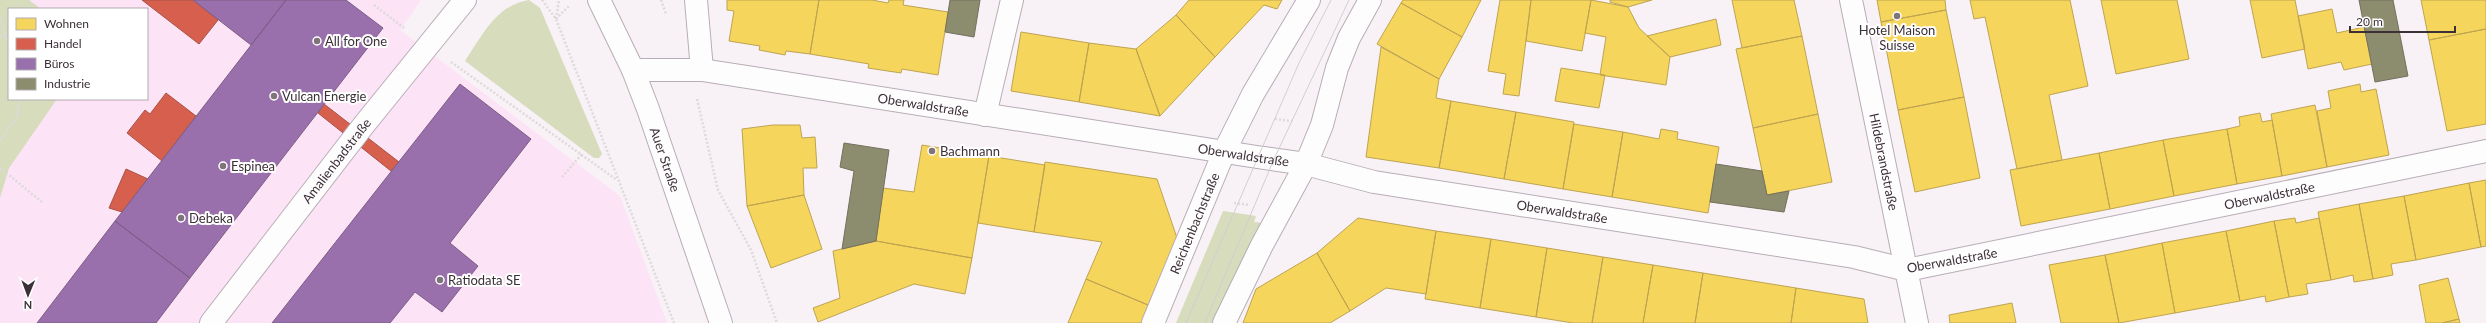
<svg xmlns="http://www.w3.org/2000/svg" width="2486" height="323" viewBox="0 0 2486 323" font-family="Lato,sans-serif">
	<rect width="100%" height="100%" fill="#f8f1f6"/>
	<!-- built -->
	<path fill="#fce3f5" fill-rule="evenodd" d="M 0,0 L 421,0 L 400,30 L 620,196 L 667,323 L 0,323 ZM 9,9 L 147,9 L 147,99 L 9,99 Z"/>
	<!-- green -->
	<path fill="#d6dcbc" d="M 0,0 L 29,0 L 41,9 L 9,9 L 9,99 L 57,99 L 9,168 L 0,198 Z
		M 529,0 L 540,8 L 602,154 L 599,158 L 594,158 L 465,61 C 482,36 496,5 529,0 Z
		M 1223,211 L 1256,216 L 1254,222 L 1265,223 L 1214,323 L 1176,323 Z"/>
	<!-- homes -->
	<path fill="#f6d55c" stroke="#bea451" d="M 727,0 L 819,0 L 810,54 L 786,51 L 785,55 L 759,50 L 760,46 L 729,41 L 734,11 L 727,10 Z
		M 819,0 L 872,0 L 888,3 L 889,0 L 904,0 L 903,5 L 948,12 L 938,75 L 902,69 L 901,73 L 868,68 L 869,64 L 810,54 Z
		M 1189,0 L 1282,0 L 1277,9 L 1264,5 L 1215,57 L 1176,15 Z
		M 1403,0 L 1481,0 L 1462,37 L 1401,3 Z
		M 1500,0 L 1531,0 L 1519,96 L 1503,94 L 1506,74 L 1488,71 Z
		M 1531,0 L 1591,0 L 1582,51 L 1526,41 Z
		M 1591,0 L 1628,7 L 1639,28 L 1670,57 L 1666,85 L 1600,75 L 1606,37 L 1585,33 Z
		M 1610,0 L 1652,0 L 1628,7 L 1610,2 Z
		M 1732,0 L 1794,0 L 1802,36 L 1742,48 Z
		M 1877,0 L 1945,0 L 1946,10 L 1881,22 Z
		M 1970,0 L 2070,0 L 2088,86 L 2049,95 L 2062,160 L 2017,169 L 1985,17 L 1974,19 Z
		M 2101,0 L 2177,0 L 2189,59 L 2116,74 Z
		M 2250,0 L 2295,0 L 2305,49 L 2262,58 Z
		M 2421,0 L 2486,0 L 2486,29 L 2429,40 Z
		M 1401,3 L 1462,37 L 1439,79 L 1377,44 Z
		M 2332,9 L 2337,33 L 2364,27 L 2372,64 L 2344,70 L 2341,62 L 2308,69 L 2298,16 Z
		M 1946,10 L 1964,97 L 1898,110 L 1881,22 Z
		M 1176,15 L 1215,57 L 1160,116 L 1136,49 Z
		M 1716,19 L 1721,45 L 1670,57 L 1647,36 Z
		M 2486,29 L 2486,124 L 2447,131 L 2429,40 Z
		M 1021,32 L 1089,43 L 1079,102 L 1011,91 Z
		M 1802,36 L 1818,114 L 1753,128 L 1736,49 Z
		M 1089,43 L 1136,49 L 1160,116 L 1079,102 Z
		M 1381,47 L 1439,79 L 1436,98 L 1451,101 L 1439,168 L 1366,157 Z
		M 1561,68 L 1605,75 L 1599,108 L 1555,101 Z
		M 2360,84 L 2361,92 L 2376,89 L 2389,155 L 2327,167 L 2317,111 L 2331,108 L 2328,91 Z
		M 1964,97 L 1980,178 L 1915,192 L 1898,110 Z
		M 1451,101 L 1516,112 L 1504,179 L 1439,168 Z
		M 2315,105 L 2327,167 L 2282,176 L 2271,114 Z
		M 1516,112 L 1574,122 L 1563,189 L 1504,179 Z
		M 2260,113 L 2262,122 L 2272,120 L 2282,176 L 2237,184 L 2227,129 L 2240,126 L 2239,117 Z
		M 1818,114 L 1832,182 L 1767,195 L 1753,128 Z
		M 1574,124 L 1623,132 L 1612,197 L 1563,189 Z
		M 773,125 L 800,125 L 802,138 L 815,137 L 817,168 L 803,168 L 804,195 L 747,206 L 742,129 Z
		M 1661,129 L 1678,132 L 1677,139 L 1719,147 L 1708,213 L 1612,197 L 1623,132 L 1659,139 Z
		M 2227,129 L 2237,184 L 2174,196 L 2163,140 Z
		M 2163,140 L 2174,196 L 2110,209 L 2099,153 Z
		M 922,145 L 989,156 L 972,258 L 876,241 L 883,188 L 914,192 Z
		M 2099,153 L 2110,209 L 2021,226 L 2010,170 Z
		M 989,156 L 1045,165 L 1034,232 L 978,223 Z
		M 1045,162 L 1157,179 L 1177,238 L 1148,305 L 1086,279 L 1102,242 L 1034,232 Z
		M 2486,180 L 2486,246 L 2481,247 L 2469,183 Z
		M 2469,183 L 2481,247 L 2416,260 L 2404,196 Z
		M 804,195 L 822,249 L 771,268 L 747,206 Z
		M 2404,196 L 2416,260 L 2391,264 L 2393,275 L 2373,279 L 2359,204 Z
		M 2359,204 L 2373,279 L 2354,282 L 2353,275 L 2331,280 L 2318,212 Z
		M 1358,218 L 1436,231 L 1426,294 L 1386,288 L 1350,311 L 1317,253 Z
		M 2295,218 L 2296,223 L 2319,218 L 2331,280 L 2306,284 L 2308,294 L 2289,297 L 2274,221 Z
		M 2274,221 L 2289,297 L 2266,302 L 2265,296 L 2240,301 L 2226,231 Z
		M 1436,231 L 1491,239 L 1480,308 L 1425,299 Z
		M 2226,231 L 2240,301 L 2175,313 L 2162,243 Z
		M 1491,239 L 1547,248 L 1536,317 L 1480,308 Z
		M 876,241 L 972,258 L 965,294 L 914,284 L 818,322 L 813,308 L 840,298 L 833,251 Z
		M 2162,243 L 2175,313 L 2119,323 L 2105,255 Z
		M 1547,248 L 1603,257 L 1592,323 L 1573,323 L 1536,317 Z
		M 1317,253 L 1350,311 L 1330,323 L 1243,323 L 1256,289 Z
		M 2105,255 L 2119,323 L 2061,323 L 2049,265 Z
		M 1603,257 L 1653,265 L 1643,323 L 1592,323 Z
		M 1653,265 L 1703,273 L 1695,323 L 1643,323 Z
		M 1703,273 L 1796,288 L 1791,323 L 1695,323 Z
		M 2448,278 L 2459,319 L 2442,323 L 2426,323 L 2419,285 Z
		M 1086,279 L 1148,305 L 1141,323 L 1068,323 Z
		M 1796,288 L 1864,299 L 1868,323 L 1791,323 Z
		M 2012,303 L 2016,323 L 1950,323 L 1949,315 Z
		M 2459,319 L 2460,323 L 2442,323 Z"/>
	<!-- shops -->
	<path fill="#d6604d" stroke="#a85247" d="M 142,0 L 193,0 L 218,20 L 199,44 Z
		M 166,93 L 196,116 L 162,161 L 127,133 L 145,110 L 150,114 Z
		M 324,104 L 399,162 L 391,171 L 318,113 Z
		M 126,169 L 148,179 L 122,212 L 109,208 Z"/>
	<!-- offices -->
	<path fill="#9970ab" stroke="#7d5d88" d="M 193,0 L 286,0 L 251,45 Z
		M 286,0 L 346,0 L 383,28 L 190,278 L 115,221 Z
		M 460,84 L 531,139 L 450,243 L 478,266 L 442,312 L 415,292 L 390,323 L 272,323 Z
		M 115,221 L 190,278 L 156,323 L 37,323 Z"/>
	<!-- industry -->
	<path fill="#8c8c6e" stroke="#74705e" d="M 950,0 L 980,0 L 974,37 L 945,32 Z
		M 2359,0 L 2393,0 L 2408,76 L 2375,82 Z
		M 844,143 L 889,150 L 876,241 L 842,249 L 854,171 L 840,167 Z
		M 1716,164 L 1762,171 L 1767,195 L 1789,191 L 1784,212 L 1710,202 Z"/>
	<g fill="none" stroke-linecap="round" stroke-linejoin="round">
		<!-- minor casing -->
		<g stroke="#b7aeb5" stroke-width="24">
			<g id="minor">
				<path d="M 696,0 L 702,70"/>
				<path id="s1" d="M 1851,0 L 1917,323"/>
				<path id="s2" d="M 633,70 L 702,70 L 1257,157 L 1306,164 L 1374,182 L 1854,257 L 1907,270 L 2486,151"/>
				<path d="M 985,115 L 1012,0"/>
				<path id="s3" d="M 211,323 L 363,126 L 465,0"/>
				<path id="s4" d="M 1153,323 L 1224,152 L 1253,94 L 1309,0"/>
				<path d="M 1224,323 L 1262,245 L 1306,164 L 1322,125 L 1337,68 L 1349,38 L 1370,0"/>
			</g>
		</g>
		<!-- major casing -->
		<g stroke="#b7aeb5" stroke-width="24">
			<g id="major">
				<path id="s5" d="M 599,0 L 633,70 L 648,109 L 721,323"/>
			</g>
		</g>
		<!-- path -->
		<path stroke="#dcdadc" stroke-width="2.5" stroke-dasharray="2 2" stroke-linecap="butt" d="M 542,0 L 556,19 L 674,323
			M 661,0 L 666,14
			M 374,5 L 404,28
			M 0,17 L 6,37
			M 556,19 L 570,5
			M 556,19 L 559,0
			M 0,36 L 6,37 L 9,44
			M 451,62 L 617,180
			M 697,99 L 718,190 L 751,250 L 777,323
			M 1275,119 L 1292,121
			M 0,141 L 17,116 L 20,99
			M 0,168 L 42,202
			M 562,177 L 582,154
			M 1234,203 L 1249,205"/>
		<!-- minor -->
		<use href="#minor" stroke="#fefdfe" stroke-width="22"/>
		<!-- major -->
		<use href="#major" stroke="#fefdfe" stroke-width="22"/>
		<!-- tram -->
		<path stroke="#d1cfd1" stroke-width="1" d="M 1186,323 L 1299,63 L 1331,0
			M 1205,323 L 1274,159 L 1349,0"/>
	</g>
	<!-- markers -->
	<g fill="#7e747a" stroke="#fff" stroke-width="1.5">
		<circle cx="1897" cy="16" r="4"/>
		<circle cx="317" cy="41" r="4"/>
		<circle cx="274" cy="96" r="4"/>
		<circle cx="932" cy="151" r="4"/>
		<circle cx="223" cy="166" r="4"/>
		<circle cx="181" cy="218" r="4"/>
		<circle cx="440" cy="280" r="4"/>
	</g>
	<g text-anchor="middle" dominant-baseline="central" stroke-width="4" stroke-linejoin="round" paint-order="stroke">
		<!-- poi labels -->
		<g font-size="13" fill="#3c3038" stroke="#fff" text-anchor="start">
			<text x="1897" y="30" text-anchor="middle">Hotel Maison<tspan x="1897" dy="15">Suisse</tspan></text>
			<text x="325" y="41">All for One</text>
			<text x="282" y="96">Vulcan Energie</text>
			<text x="940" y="151">Bachmann</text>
			<text x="231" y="166">Espinea</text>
			<text x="189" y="218">Debeka</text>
			<text x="448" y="280">Ratiodata SE</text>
		</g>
		<!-- street labels -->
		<g font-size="13" fill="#3c3038" stroke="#fff">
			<text stroke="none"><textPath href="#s2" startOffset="293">Oberwaldstraße</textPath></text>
			<text stroke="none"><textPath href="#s2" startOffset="617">Oberwaldstraße</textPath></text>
			<text stroke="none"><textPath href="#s5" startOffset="173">Auer Straße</textPath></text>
			<text stroke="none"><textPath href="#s3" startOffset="205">Amalienbadstraße</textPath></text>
			<text stroke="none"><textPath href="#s1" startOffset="165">Hildebrandstraße</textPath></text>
			<text stroke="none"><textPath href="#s2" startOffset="1661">Oberwaldstraße</textPath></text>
			<text stroke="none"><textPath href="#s2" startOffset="941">Oberwaldstraße</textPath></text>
			<text stroke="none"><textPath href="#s4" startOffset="108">Reichenbachstraße</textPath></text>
			<text transform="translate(1952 260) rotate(-10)">Oberwaldstraße</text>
		</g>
	</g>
	<!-- legend -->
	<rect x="8" y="8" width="140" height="92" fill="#ffffff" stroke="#b1acaf"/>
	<rect x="16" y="18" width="20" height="12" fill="#f6d55c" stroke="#b1acaf"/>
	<text x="44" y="28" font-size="12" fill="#3c3038">Wohnen</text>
	<rect x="16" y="38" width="20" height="12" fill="#d6604d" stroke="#b1acaf"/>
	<text x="44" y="48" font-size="12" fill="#3c3038">Handel</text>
	<rect x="16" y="58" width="20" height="12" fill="#9970ab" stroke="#b1acaf"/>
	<text x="44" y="68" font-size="12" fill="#3c3038">Büros</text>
	<rect x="16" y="78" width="20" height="12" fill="#8c8c6e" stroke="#b1acaf"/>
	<text x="44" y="88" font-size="12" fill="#3c3038">Industrie</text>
	<!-- north arrow -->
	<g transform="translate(28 295) rotate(181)" stroke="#ffffff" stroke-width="3" paint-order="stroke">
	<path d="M0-3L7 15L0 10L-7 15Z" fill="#3c3038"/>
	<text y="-6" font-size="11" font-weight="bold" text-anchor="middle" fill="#3c3038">N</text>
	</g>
	<!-- scale -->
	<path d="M2350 26v6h105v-6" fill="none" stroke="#3c3038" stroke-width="2"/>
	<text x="2356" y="26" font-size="12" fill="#3c3038" stroke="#ffffff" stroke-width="3" paint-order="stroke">20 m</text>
</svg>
